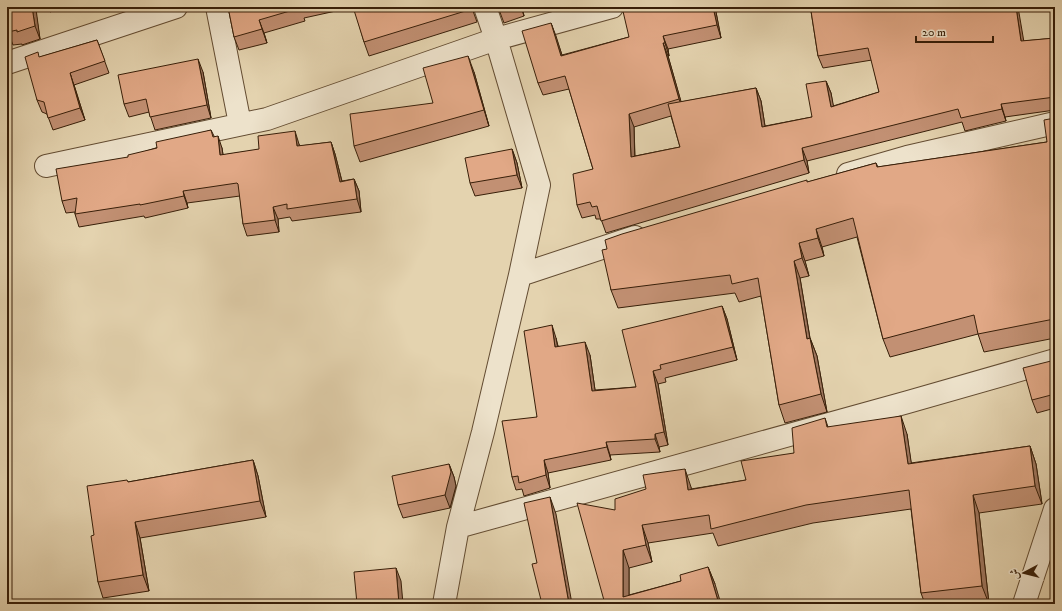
<svg xmlns="http://www.w3.org/2000/svg" width="1062" height="611" viewBox="0 0 1062 611" font-family="'IM FELL DW Pica',Amiri,serif">
	<rect width="100%" height="100%" fill="#e4d3af"/>
	<filter id="stains"><feTurbulence type="fractalNoise" baseFrequency=".005" numOctaves="4"/><feColorMatrix values="0 0 0 0 .2 0 0 0 0 .09 0 0 0 0 .02 0 0 0 .5 -.17"/></filter>
	<radialGradient id="worn" r=".72"><stop offset=".6" stop-color="#630" stop-opacity="0"/><stop offset="1" stop-color="#630" stop-opacity=".3"/></radialGradient>
	<g fill="none" stroke-linecap="round" stroke-linejoin="round">
		<!-- street casing -->
		<g stroke="#634c32" stroke-width="24">
			<path id="street" d="M 217,7 L 240,124
				M 7,63 L 176,7
				M 46,166 L 267,119 L 496,39 L 612,7
				M 848,174 L 907,157 L 1055,123
				M 520,275 L 635,237
				M 458,527 L 908,402 L 1055,360
				M 444,604 L 458,527 L 483,432 L 520,275 L 539,185 L 496,39 L 485,7
				M 1024,604 L 1055,509"/>
		</g>
		<!-- street -->
		<use href="#street" stroke="#ede2cb" stroke-width="22"/>
	</g>
	<!-- wall -->
	<path fill="#c29073" stroke="#381f09" fill-rule="evenodd" d="M 7,7 L 35,7 L 40,39 L 22,45 L 22,44 L 13,45 L 8,32 Z
		M 48,7 L 64,7 L 50,12 Z
		M 228,7 L 473,7 L 473,11 L 477,22 L 369,56 L 364,42 L 354,7 L 304,18 L 305,21 L 264,33 L 267,43 L 239,50 L 234,37 Z
		M 498,7 L 522,7 L 524,16 L 504,23 Z
		M 715,7 L 721,38 L 668,49 L 669,56 L 668,56 L 681,102 L 756,88 L 761,101 L 765,126 L 812,117 L 826,81 L 831,93 L 833,106 L 879,92 L 872,60 L 823,68 L 818,56 L 811,11 L 1024,41 L 1055,38 L 1055,110 L 1005,117 L 1006,121 L 965,131 L 962,122 L 807,161 L 809,173 L 606,233 L 601,219 L 596,219 L 595,215 L 582,218 L 577,205 L 593,169 L 569,89 L 543,95 L 538,83 L 551,23 L 562,55 L 629,37 ZM 671,116 L 680,147 L 635,156 L 634,127 Z
		M 97,40 L 109,73 L 74,85 L 85,120 L 53,130 L 47,114 L 42,112 L 37,100 L 40,57 Z
		M 203,72 L 211,118 L 155,130 L 149,112 L 129,117 L 124,104 Z
		M 474,72 L 489,126 L 360,162 L 354,146 L 433,103 Z
		M 1055,118 L 1055,338 L 984,352 L 978,334 L 890,357 L 883,339 L 857,237 L 822,247 L 824,256 L 805,261 L 809,276 L 800,278 L 810,338 L 817,356 L 827,412 L 785,423 L 779,405 L 761,296 L 739,302 L 735,293 L 618,308 L 611,290 L 607,249 L 808,182 L 876,163 L 878,167 L 1047,142 Z
		M 211,130 L 214,136 L 222,148 L 223,155 L 299,144 L 300,146 L 331,142 L 335,154 L 342,181 L 354,179 L 359,191 L 361,212 L 292,221 L 290,217 L 278,219 L 279,232 L 247,236 L 243,224 L 240,196 L 187,203 L 188,208 L 145,218 L 144,216 L 79,227 L 75,214 L 75,212 L 66,213 L 62,201 L 128,157 Z
		M 512,149 L 517,163 L 522,188 L 475,196 L 470,183 Z
		M 722,306 L 727,319 L 737,360 L 665,378 L 666,382 L 658,384 L 668,445 L 659,447 L 660,452 L 610,455 L 611,460 L 548,473 L 550,488 L 524,496 L 522,489 L 516,490 L 512,477 L 537,417 L 556,338 L 558,346 L 590,355 L 595,390 L 636,387 Z
		M 1055,360 L 1055,408 L 1037,413 L 1032,400 Z
		M 825,418 L 828,427 L 907,434 L 911,463 L 1030,446 L 1036,464 L 1042,504 L 979,513 L 989,604 L 925,604 L 921,593 L 911,509 L 813,523 L 718,546 L 713,533 L 648,543 L 652,562 L 629,568 L 629,595 L 681,581 L 708,567 L 715,584 L 605,604 L 615,510 L 691,487 L 691,489 L 746,480 L 794,453 Z
		M 253,460 L 258,476 L 266,517 L 140,538 L 149,591 L 103,598 L 98,582 L 94,535 L 128,482 Z
		M 449,464 L 454,477 L 456,486 L 450,508 L 403,518 L 398,505 Z"/>
	<!-- shaded-wall -->
	<path fill="#9e765e" stroke="#381f09" d="M 32,7 L 35,7 L 36,9 L 40,39 L 35,26 Z
		M 521,7 L 522,7 L 524,16 Z
		M 713,7 L 715,7 L 721,38 L 717,25 Z
		M 1016,7 L 1018,7 L 1026,54 L 1021,41 Z
		M 259,20 L 264,33 L 267,43 L 262,29 Z
		M 551,23 L 556,36 L 566,68 L 561,56 Z
		M 663,36 L 668,49 L 669,56 L 665,43 Z
		M 663,43 L 668,56 L 684,112 L 679,99 Z
		M 468,56 L 474,72 L 489,126 L 484,110 Z
		M 198,59 L 203,72 L 211,118 L 207,105 Z
		M 70,73 L 74,85 L 85,120 L 80,108 Z
		M 826,81 L 831,93 L 836,119 L 831,107 Z
		M 756,88 L 761,101 L 767,139 L 762,127 Z
		M 1001,104 L 1005,117 L 1006,121 L 1002,109 Z
		M 629,114 L 634,127 L 635,169 L 631,157 Z
		M 295,131 L 299,144 L 301,159 L 297,146 Z
		M 218,136 L 222,148 L 225,168 L 220,155 Z
		M 331,142 L 335,154 L 345,194 L 340,182 Z
		M 802,148 L 807,161 L 809,173 L 804,160 Z
		M 512,149 L 517,163 L 522,188 L 517,175 Z
		M 354,179 L 359,191 L 361,212 L 357,199 Z
		M 183,191 L 187,203 L 188,208 L 184,196 Z
		M 273,207 L 278,219 L 279,232 L 275,220 Z
		M 816,229 L 822,247 L 824,256 L 818,238 Z
		M 799,243 L 805,261 L 809,276 L 802,258 Z
		M 794,261 L 800,278 L 813,357 L 807,339 Z
		M 722,306 L 727,319 L 737,360 L 733,347 Z
		M 552,325 L 556,338 L 560,360 L 555,347 Z
		M 810,338 L 817,356 L 827,412 L 821,394 Z
		M 585,342 L 590,355 L 597,404 L 592,391 Z
		M 653,371 L 658,384 L 668,445 L 664,432 Z
		M 901,416 L 907,434 L 914,481 L 908,464 Z
		M 655,434 L 659,447 L 660,452 L 655,439 Z
		M 606,442 L 610,455 L 611,460 L 607,447 Z
		M 1030,446 L 1036,464 L 1042,504 L 1035,486 Z
		M 253,460 L 258,476 L 266,517 L 260,501 Z
		M 544,460 L 548,473 L 550,488 L 546,475 Z
		M 449,464 L 454,477 L 456,486 L 450,508 L 445,495 Z
		M 685,469 L 691,487 L 694,507 L 688,490 Z
		M 973,495 L 979,513 L 989,604 L 982,586 Z
		M 550,497 L 556,514 L 572,604 L 569,604 Z
		M 135,522 L 140,538 L 149,591 L 143,575 Z
		M 642,525 L 648,543 L 652,562 L 646,545 Z
		M 623,550 L 629,568 L 629,604 L 623,597 Z
		M 708,567 L 715,584 L 721,604 L 719,604 Z
		M 396,568 L 401,581 L 403,604 L 399,604 Z"/>
	<!-- building -->
	<path fill="#e1a886" stroke="#381f09" d="M 7,7 L 32,7 L 35,26 L 17,32 L 17,30 L 8,32 L 7,25 Z
		M 228,7 L 300,7 L 300,8 L 259,20 L 262,29 L 234,37 Z
		M 353,7 L 472,7 L 472,9 L 364,42 Z
		M 498,7 L 506,7 L 499,9 Z
		M 622,7 L 713,7 L 717,25 L 663,36 L 665,43 L 663,43 L 679,99 L 629,114 L 631,157 L 680,147 L 668,104 L 756,88 L 762,127 L 812,117 L 806,84 L 826,81 L 831,107 L 879,92 L 868,48 L 818,56 L 811,11 L 833,7 L 1016,7 L 1021,41 L 1055,38 L 1055,97 L 1001,104 L 1002,109 L 961,118 L 958,109 L 802,148 L 804,160 L 601,221 L 597,206 L 592,207 L 590,202 L 577,205 L 573,174 L 593,169 L 565,76 L 538,83 L 522,31 L 551,23 L 561,56 L 629,37 Z
		M 97,40 L 105,61 L 70,73 L 80,108 L 48,118 L 44,102 L 37,100 L 25,57 L 38,52 L 39,57 Z
		M 468,56 L 484,110 L 354,146 L 350,114 L 433,103 L 423,68 Z
		M 198,59 L 207,105 L 150,117 L 146,99 L 124,104 L 118,75 Z
		M 1055,118 L 1055,311 L 1054,311 L 1054,319 L 978,334 L 974,315 L 883,339 L 853,218 L 816,229 L 818,238 L 799,243 L 802,258 L 794,261 L 807,339 L 810,338 L 821,394 L 779,405 L 758,278 L 732,284 L 730,275 L 611,290 L 602,250 L 607,249 L 605,240 L 622,234 L 807,180 L 807,182 L 876,163 L 877,167 L 1047,142 L 1044,120 Z
		M 211,130 L 213,137 L 218,136 L 220,155 L 259,149 L 258,136 L 295,131 L 297,146 L 331,142 L 340,182 L 354,179 L 357,199 L 287,209 L 287,204 L 273,207 L 275,220 L 243,224 L 238,184 L 237,183 L 183,191 L 184,196 L 140,205 L 140,204 L 75,214 L 77,198 L 62,201 L 56,169 L 128,157 L 128,155 L 157,148 L 156,142 Z
		M 512,149 L 517,175 L 470,183 L 465,158 Z
		M 722,306 L 733,347 L 660,365 L 661,369 L 653,371 L 664,432 L 655,434 L 655,439 L 606,442 L 607,447 L 544,460 L 546,475 L 519,483 L 518,476 L 512,477 L 502,421 L 537,417 L 524,331 L 552,325 L 555,347 L 585,342 L 592,391 L 636,387 L 622,330 Z
		M 1055,360 L 1055,394 L 1032,400 L 1023,368 Z
		M 901,416 L 908,464 L 1030,446 L 1035,486 L 973,495 L 982,586 L 921,593 L 909,490 L 806,505 L 711,529 L 709,515 L 642,525 L 646,545 L 623,550 L 623,597 L 681,581 L 680,575 L 708,567 L 719,604 L 605,604 L 577,503 L 615,510 L 615,499 L 646,489 L 643,475 L 685,469 L 688,490 L 746,480 L 741,461 L 794,453 L 792,428 L 825,418 L 827,427 Z
		M 253,460 L 260,501 L 135,522 L 143,575 L 98,582 L 91,536 L 94,535 L 87,486 L 127,480 L 128,482 Z
		M 449,464 L 451,472 L 445,495 L 398,505 L 392,476 Z
		M 550,497 L 569,604 L 542,604 L 532,564 L 537,563 L 524,503 Z
		M 396,568 L 399,604 L 357,604 L 354,572 Z"/>
	<!-- margin -->
	<rect width="1062" height="611" fill="none" stroke="#e4d3af" stroke-width="24"/>
	<rect x="8" y="8" width="1046" height="595" fill="none" stroke="#381f09" stroke-width="2"/>
	<rect x="12" y="12" width="1038" height="587" fill="none" stroke="#381f09"/>
	<!-- north arrow -->
	<g transform="translate(1024 573) rotate(263)" stroke="#ede2cb" stroke-width="3" paint-order="stroke">
	<path d="M0-3L7 15L0 10L-7 15Z" fill="#381f09"/>
	<text y="-6" font-size="11" font-weight="bold" text-anchor="middle" fill="#381f09">ش</text>
	</g>
	<!-- scale -->
	<path d="M916 36v6h77v-6" fill="none" stroke="#381f09" stroke-width="2"/>
	<text x="922" y="36" font-size="12" fill="#381f09" stroke="#ede2cb" stroke-width="3" paint-order="stroke">20 m</text>
	<rect width="100%" height="100%" filter="url(#stains)"/>
	<rect width="100%" height="100%" fill="url(#worn)"/>
</svg>
